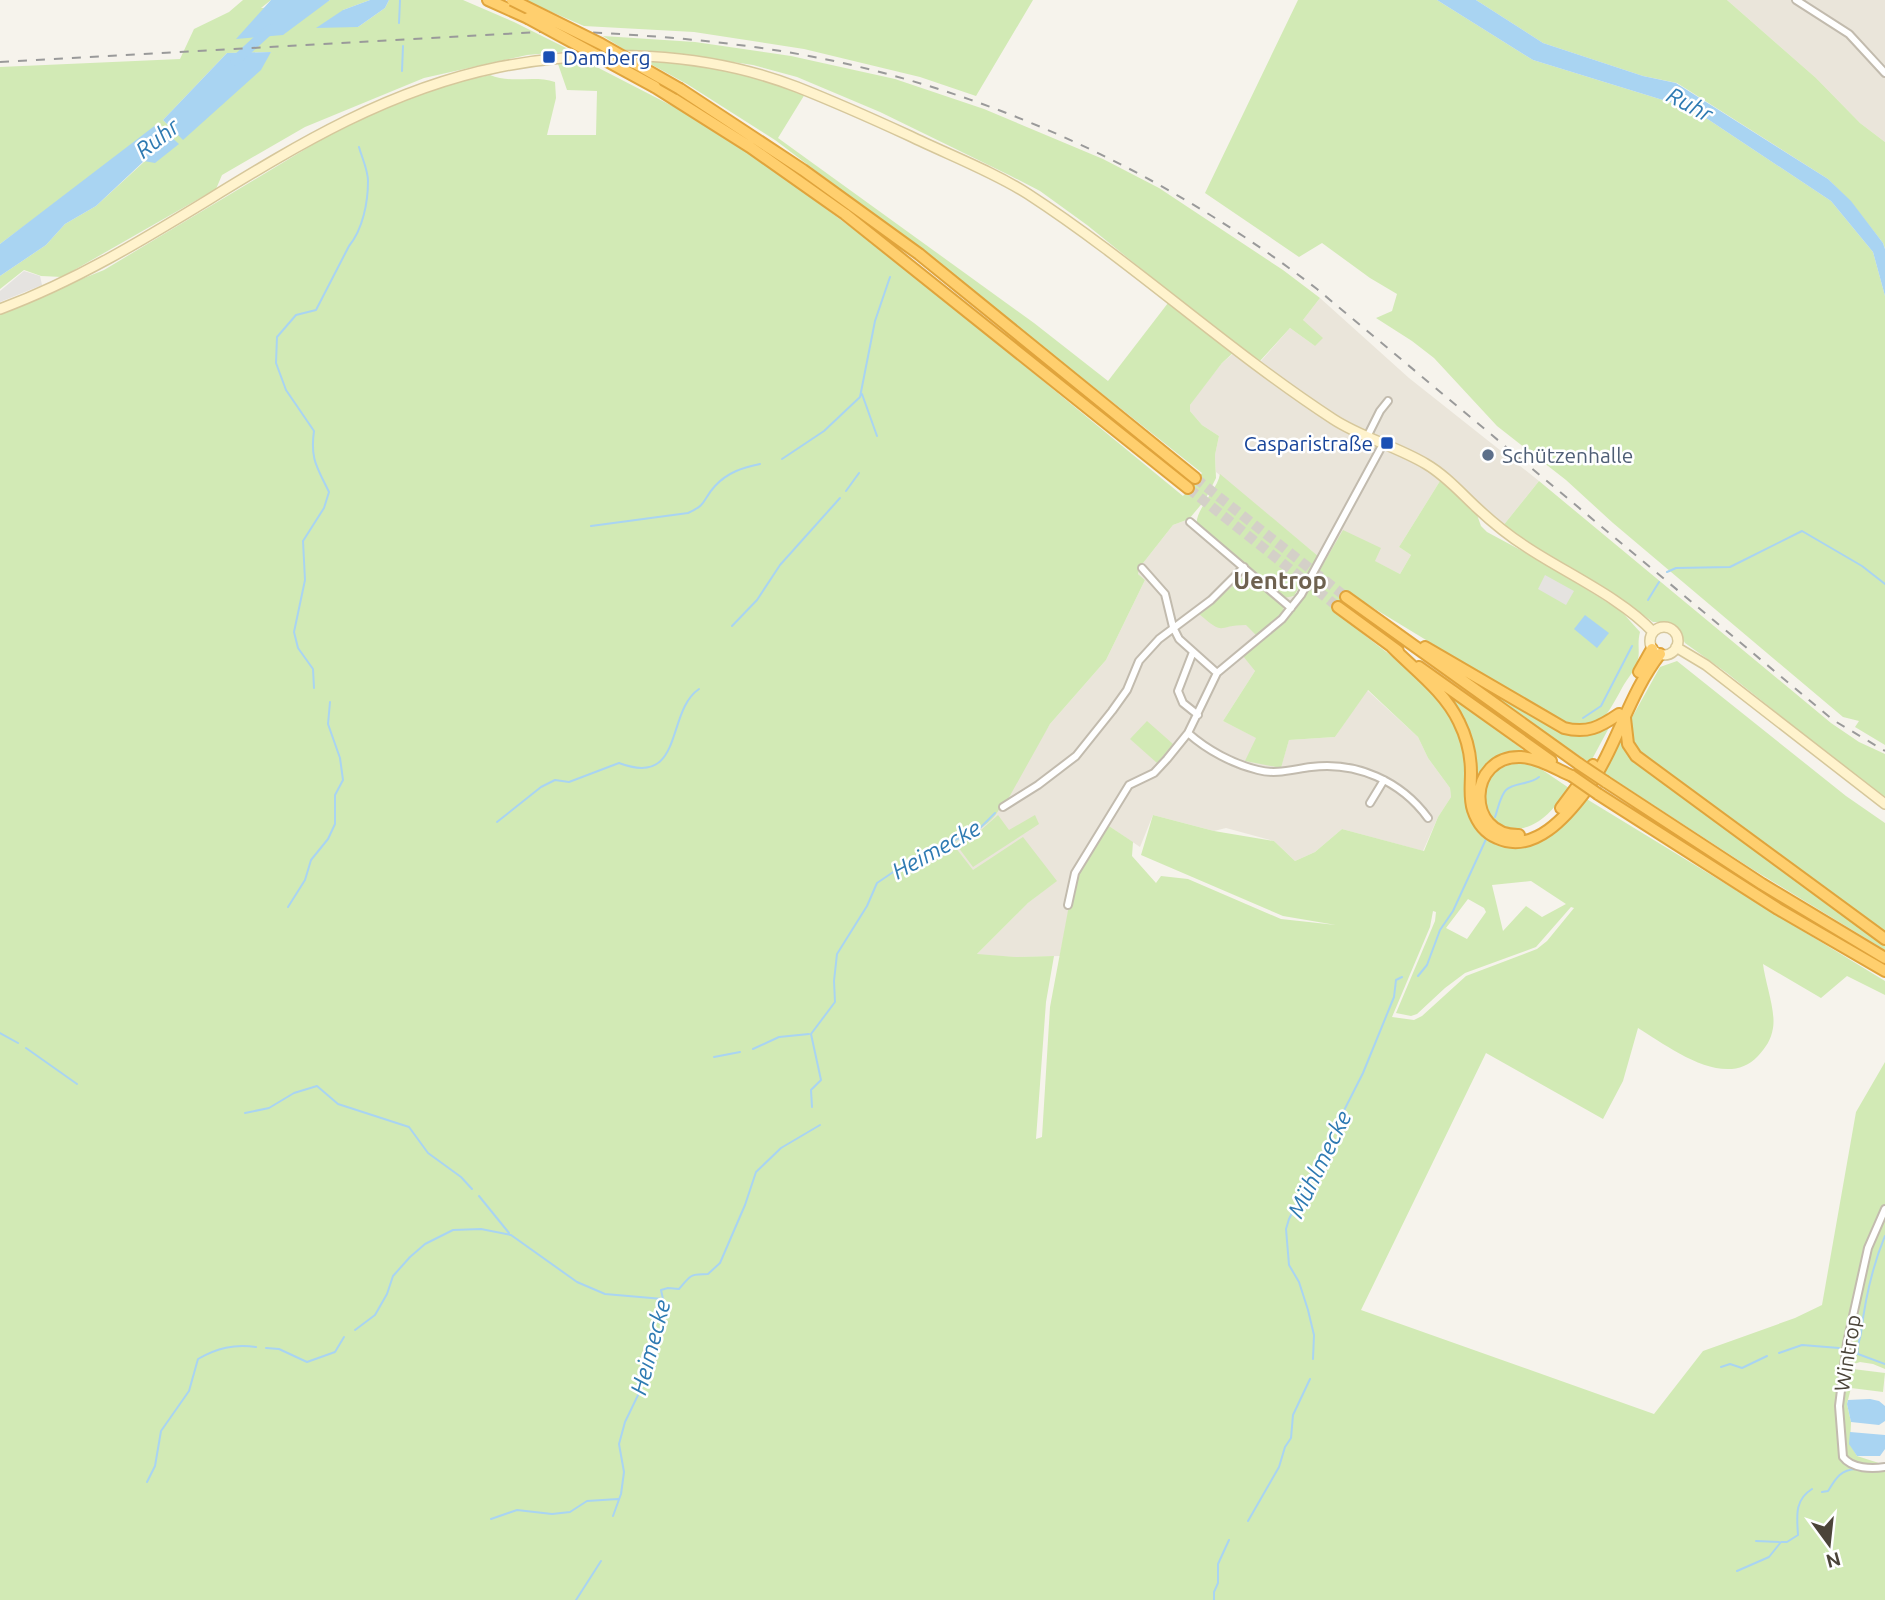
<svg xmlns="http://www.w3.org/2000/svg" width="1885" height="1600" viewBox="0 0 1885 1600" font-family="Ubuntu,sans-serif">
	<rect width="100%" height="100%" fill="#f6f3ec"/>
	<!-- residential -->
	<path fill="#eae5da" d="M 1727,0 L 1885,0 L 1885,142 L 1860,123 L 1816,78 Z
		M 1320,298 L 1409,378 L 1539,481 L 1502,527 L 1496,531 L 1440,481 L 1399,547 L 1411,555 L 1400,574 L 1374,561 L 1380,548 L 1325,560 L 1304,597 L 1291,614 L 1244,656 L 1255,671 L 1223,721 L 1257,738 L 1246,761 L 1281,767 L 1289,740 L 1335,737 L 1367,690 L 1418,737 L 1428,758 L 1450,788 L 1451,797 L 1438,817 L 1423,851 L 1342,829 L 1315,852 L 1295,861 L 1274,841 L 1226,828 L 1214,831 L 1153,815 L 1140,847 L 1109,826 L 1072,893 L 1060,956 L 1016,957 L 976,955 L 1028,903 L 1056,881 L 972,871 L 952,843 L 980,829 L 998,808 L 1050,724 L 1106,660 L 1145,580 L 1138,574 L 1140,567 L 1173,525 L 1189,519 L 1275,591 L 1294,597 L 1318,556 L 1216,472 L 1215,455 L 1219,436 L 1202,425 L 1190,411 L 1190,405 L 1196,396 L 1222,363 L 1241,347 L 1261,361 L 1290,328 L 1315,346 L 1303,320 Z"/>
	<!-- green -->
	<path fill="#d2eab5" fill-rule="evenodd" d="M 243,0 L 271,0 L 261,8 L 323,4 L 330,0 L 370,0 L 343,10 L 358,27 L 385,8 L 389,0 L 463,0 L 514,22 L 572,51 L 527,55 L 424,78 L 305,127 L 222,175 L 216,189 L 62,277 L 41,276 L 24,270 L 0,289 L 0,276 L 46,245 L 65,224 L 96,206 L 145,161 L 178,144 L 51,206 L 0,244 L 0,67 L 180,59 L 194,29 L 229,12 ZM 271,52 L 183,139 L 163,120 L 227,53 Z
		M 524,0 L 1033,0 L 976,96 L 920,77 L 804,49 L 694,32 L 584,26 Z
		M 1298,0 L 1437,0 L 1533,60 L 1679,105 L 1703,116 L 1831,201 L 1873,252 L 1885,296 L 1885,745 L 1855,727 L 1859,721 L 1843,717 L 1824,701 L 1613,523 L 1566,480 L 1497,426 L 1434,358 L 1412,341 L 1376,318 L 1392,311 L 1397,294 L 1370,278 L 1322,243 L 1299,257 L 1205,193 Z
		M 1476,0 L 1727,0 L 1816,78 L 1860,123 L 1885,142 L 1885,249 L 1883,243 L 1851,202 L 1828,179 L 1677,83 L 1643,76 L 1543,43 Z
		M 603,36 L 695,42 L 791,56 L 895,79 L 984,109 L 1103,159 L 1159,188 L 1283,270 L 1320,298 L 1303,320 L 1323,338 L 1315,346 L 1290,328 L 1260,361 L 1196,313 L 1087,225 L 1040,191 L 1009,175 L 880,112 L 797,77 L 753,65 L 666,52 L 625,50 Z
		M 645,61 C 700,63 754,76 805,94 L 778,138 L 1034,323 L 1108,381 L 1168,303 L 1234,352 L 1222,363 L 1190,405 L 1190,411 L 1202,425 L 1219,436 L 1215,455 L 1216,478 L 1205,500 L 1189,519 L 1173,525 L 1140,567 L 1138,574 L 1145,580 L 1106,660 L 1050,724 L 1007,801 C 998,808 999,812 992,819 C 981,830 966,836 952,843 L 973,870 L 1023,837 L 1057,881 L 1028,903 L 977,954 L 1016,957 L 1054,956 L 1046,1002 L 1036,1139 L 1042,1137 L 1050,1007 L 1075,873 L 1109,826 L 1133,842 L 1132,856 L 1156,883 L 1161,876 L 1188,879 L 1281,919 L 1336,925 L 1283,916 L 1141,855 L 1153,815 L 1214,831 L 1274,841 L 1295,861 L 1315,852 L 1342,829 L 1424,851 L 1438,817 L 1451,797 L 1450,788 L 1428,758 L 1418,737 L 1368,690 L 1335,737 L 1289,740 L 1281,768 L 1245,761 L 1256,738 L 1223,721 L 1255,671 L 1243,656 L 1291,614 L 1304,597 L 1343,530 L 1381,548 L 1375,561 L 1400,574 L 1411,555 L 1399,547 L 1440,481 L 1476,512 L 1481,526 L 1487,532 L 1548,565 L 1621,611 L 1640,632 C 1637,643 1640,652 1638,659 C 1636,669 1627,679 1622,688 C 1601,727 1595,736 1551,716 L 1352,595 L 1338,612 C 1373,646 1420,671 1449,712 C 1460,727 1467,748 1466,767 C 1465,782 1462,799 1468,814 C 1474,825 1486,839 1498,843 C 1535,859 1564,824 1585,798 L 1885,981 L 1885,995 L 1847,976 L 1821,998 L 1763,964 C 1765,982 1776,1011 1773,1028 C 1771,1040 1766,1047 1758,1056 C 1726,1091 1669,1047 1638,1028 L 1623,1081 L 1603,1119 L 1486,1053 L 1361,1310 L 1654,1414 L 1703,1351 L 1795,1318 L 1822,1305 L 1856,1112 L 1885,1062 L 1885,1369 L 1873,1364 L 1860,1362 L 1854,1364 L 1853,1369 L 1885,1373 L 1883,1392 L 1851,1388 L 1847,1404 L 1851,1422 L 1850,1444 L 1857,1456 L 1885,1465 L 1885,1600 L 0,1600 L 0,312 L 104,270 L 347,124 L 424,89 L 490,75 C 510,84 534,75 555,82 L 556,98 L 547,135 L 596,135 L 597,91 L 567,90 L 558,64 L 587,62 L 684,112 L 771,168 L 903,266 L 1183,496 L 1202,473 L 913,244 L 775,140 L 687,84 ZM 1531,881 L 1566,904 L 1542,917 L 1526,906 L 1503,931 L 1492,885 ZM 1468,899 L 1484,908 L 1486,912 L 1467,939 L 1446,928 ZM 1571,907 L 1574,908 L 1547,941 L 1537,949 L 1466,976 L 1422,1016 L 1414,1020 L 1392,1017 L 1430,927 L 1433,911 L 1436,912 L 1435,921 L 1396,1013 L 1411,1016 L 1417,1014 L 1445,988 L 1465,973 L 1536,947 Z
		M 1220,474 L 1318,556 L 1294,596 L 1284,598 L 1197,525 C 1194,511 1217,491 1220,474 Z
		M 1539,481 L 1831,723 L 1859,742 L 1885,754 L 1885,799 L 1727,673 L 1685,643 L 1678,630 L 1665,622 L 1653,622 L 1629,605 L 1562,566 L 1502,527 Z
		M 1247,574 L 1282,603 L 1284,612 L 1257,636 L 1246,625 C 1216,625 1226,637 1199,614 Z
		M 1438,660 L 1559,728 L 1611,724 L 1590,763 Z
		M 1677,661 L 1846,796 L 1885,823 L 1885,935 L 1631,746 L 1630,721 L 1660,667 Z
		M 1450,695 L 1530,755 C 1499,756 1490,757 1475,786 L 1473,740 Z
		M 1147,721 L 1173,744 L 1157,763 L 1130,739 Z
		M 1622,734 L 1624,745 L 1885,945 L 1885,950 L 1752,869 L 1604,773 Z
		M 1523,762 L 1535,765 L 1569,788 C 1560,800 1551,813 1539,821 C 1489,854 1454,769 1523,762 Z
		M 998,815 L 1009,830 L 1035,815 L 1039,824 L 973,867 L 955,843 L 980,831 Z"/>
	<!-- parking -->
	<path fill="#e5e3e0" d="M 24,271 L 40,276 L 42,285 L 0,302 L 0,291 Z
		M 1545,575 L 1574,591 L 1566,605 L 1538,589 Z"/>
	<!-- water -->
	<path fill="#a9d4f2" d="M 271,0 L 330,0 L 283,35 L 236,39 Z
		M 370,0 L 389,0 L 385,8 L 358,27 L 316,28 L 343,10 Z
		M 1437,0 L 1476,0 L 1543,43 L 1643,76 L 1676,83 L 1828,179 L 1851,201 L 1883,243 L 1885,249 L 1885,296 L 1873,252 L 1831,201 L 1703,116 L 1679,105 L 1533,60 Z
		M 271,52 L 261,70 L 183,140 L 163,120 L 227,53 Z
		M 157,124 L 179,144 L 155,163 L 144,161 L 96,206 L 65,224 L 46,245 L 0,276 L 0,244 Z
		M 1585,615 L 1609,633 L 1597,648 L 1574,629 Z
		M 1870,1399 L 1879,1401 L 1885,1406 L 1885,1421 L 1879,1425 L 1851,1422 L 1847,1404 L 1848,1400 Z
		M 1850,1432 L 1885,1435 L 1885,1449 L 1880,1456 L 1857,1456 L 1849,1444 Z"/>
	<g fill="none" stroke-linecap="round" stroke-linejoin="round">
		<!-- stream -->
		<path stroke="#a9d4f2" stroke-width="2" d="M 399,23 L 400,0
			M 402,71 L 403,46
			M 862,394 L 877,436
			M 782,459 L 824,431 L 860,397 L 875,321 L 890,277
			M 846,491 L 859,473
			M 591,526 L 688,513 C 708,504 702,500 715,486 C 728,472 742,468 760,464
			M 1667,572 L 1676,568 L 1730,567 L 1802,531 L 1862,566 L 1885,584
			M 1648,600 L 1659,582
			M 732,626 L 757,600 L 780,565 L 840,498
			M 314,688 L 313,669 L 298,648 L 294,632 L 305,580 L 303,541 L 324,508 L 329,492 C 317,467 310,459 314,431 L 286,390 L 276,363 L 277,337 L 296,315 L 316,310 L 349,246 C 363,229 368,202 368,181 C 368,170 362,158 359,147
			M 1583,718 L 1601,706 L 1632,646
			M 1495,817 C 1498,809 1500,796 1506,790 C 1514,782 1530,785 1539,777
			M 497,822 L 541,787 L 555,780 L 569,782 L 619,763 C 685,788 665,712 699,689
			M 288,907 L 305,880 L 311,860 L 328,839 L 335,824 L 335,795 L 343,780 L 340,758 L 328,724 L 330,702
			M 1418,976 L 1427,965 L 1440,930 L 1453,911 L 1487,837
			M 0,1033 L 18,1043
			M 26,1048 L 77,1084
			M 753,1049 L 779,1037 L 809,1034
			M 714,1057 L 740,1052
			M 812,1107 L 811,1090 L 821,1080 L 811,1034 L 835,1002 L 834,981 L 837,954 L 867,906 L 877,883 L 911,860 L 979,829 L 995,813
			M 245,1113 L 269,1108 L 294,1093 L 317,1086 L 338,1104 L 409,1127 L 428,1153 L 461,1177 L 472,1189
			M 479,1196 L 509,1233
			M 1885,1236 C 1872,1267 1865,1300 1861,1333 C 1860,1341 1856,1346 1858,1354 L 1885,1364
			M 355,1330 L 375,1315 L 387,1294 L 393,1276 L 410,1257 L 425,1244 L 453,1230 L 481,1229 L 511,1235 L 577,1282 L 605,1294 L 663,1299
			M 266,1348 L 279,1349 L 307,1362 L 335,1352 L 344,1337
			M 1779,1353 L 1802,1345 L 1839,1348
			M 1313,1359 L 1314,1335 L 1308,1310 L 1299,1282 L 1289,1265 L 1286,1229 L 1289,1219 L 1363,1073 L 1394,997 L 1396,980 L 1402,977
			M 1721,1367 L 1730,1364 L 1742,1368 L 1767,1356
			M 1879,1471 L 1885,1471
			M 147,1482 L 155,1466 L 161,1431 L 189,1391 L 198,1359 C 217,1348 234,1344 256,1347
			M 1822,1492 L 1828,1491 C 1836,1478 1840,1470 1856,1469
			M 613,1516 L 621,1494 L 624,1472 L 619,1444 L 625,1422 L 640,1391 L 655,1312 L 663,1299 L 661,1290 L 668,1288 L 679,1289 C 691,1276 688,1274 708,1274 L 720,1263 L 745,1205 L 756,1172 L 781,1148 L 820,1125
			M 491,1519 L 517,1510 L 552,1514 L 570,1512 L 587,1501 L 618,1499
			M 1248,1521 L 1279,1467 L 1285,1447 L 1291,1438 L 1293,1415 L 1310,1379
			M 1756,1541 L 1779,1542
			M 1737,1571 L 1769,1557 L 1781,1542 L 1787,1542 L 1798,1535 C 1797,1517 1794,1500 1812,1489
			M 576,1600 L 601,1561
			M 1214,1600 L 1214,1592 L 1218,1583 L 1218,1564 L 1229,1540"/>
		<!-- river -->
		<path stroke="#a9d4f2" stroke-width="10" d="M 235,61 L 270,29"/>
		<!-- motorway-tunnel -->
		<path stroke="#d4d0c8" stroke-width="10" stroke-dasharray="10 5" stroke-linecap="butt" d="M 1195,478 L 1346,597
			M 1188,488 L 1338,607"/>
		<!-- minor casing -->
		<g stroke="#c2bbae" stroke-width="10">
			<path id="minor" d="M 1796,0 L 1849,34 L 1885,73
				M 1367,437 L 1380,411 L 1388,401
				M 1190,522 L 1291,608
				M 1142,568 L 1165,594 L 1173,627 L 1179,639 L 1217,673
				M 1193,652 L 1178,691 L 1183,703 L 1198,715
				M 1188,733 C 1207,750 1233,764 1258,770 C 1276,775 1294,769 1311,767 C 1356,761 1401,781 1428,818
				M 1370,803 L 1384,780
				M 1003,807 L 1038,785 L 1076,756 L 1112,711 L 1127,690 L 1139,661 L 1159,639 L 1211,600 L 1244,567
				M 1068,905 L 1075,873 L 1129,785 L 1154,773 L 1167,759 L 1188,733 L 1217,673 L 1282,619 L 1301,595 L 1383,444
				M 1885,1209 L 1868,1248 L 1847,1343 L 1839,1406 L 1843,1457 C 1852,1469 1872,1469 1885,1467"/>
		</g>
		<!-- secondary casing -->
		<g stroke="#d6c79b" stroke-width="12">
			<path id="secondary" d="M 0,309 C 178,243 307,106 499,67 C 596,48 704,51 797,87 C 835,102 873,119 910,136 C 947,154 994,172 1028,194 C 1134,263 1227,350 1333,419 C 1362,438 1396,446 1426,464 C 1445,475 1460,492 1476,507 C 1492,522 1509,536 1528,548 C 1566,573 1623,599 1653,632
				M1650 641a14 14 0 1 1 28 0a14 14 0 1 1-28 0Z
				M 1676,647 L 1706,665 L 1885,804"/>
		</g>
		<!-- motorway casing -->
		<g stroke="#e0a43c" stroke-width="14">
			<path id="motorway" d="M 488,0 L 528,18
				M 655,87 L 750,147 L 845,214 L 1188,488
				M 680,89 L 803,170 L 919,254 L 1195,478
				M 1346,597 L 1579,764
				M 1338,607 L 1398,651
				M 1392,647 C 1415,670 1445,692 1459,722 C 1467,738 1471,756 1471,773 C 1471,786 1469,798 1473,810 C 1477,822 1485,833 1497,838 C 1534,855 1567,816 1587,789 C 1617,747 1628,695 1660,654
				M 1425,647 L 1564,728 C 1587,734 1600,727 1619,714
				M 1419,667 L 1551,761
				M 1639,672 L 1652,649
				M 1625,718 L 1628,744 L 1636,756 L 1885,939
				M 1606,782 L 1762,884 L 1885,958
				M 1598,794 L 1778,909 L 1885,971
				M 1561,808 L 1593,765
				M 1519,835 C 1465,836 1467,755 1521,757 C 1539,758 1556,769 1572,776"/>
		</g>
		<!-- minor -->
		<use href="#minor" stroke="#fff" stroke-width="6"/>
		<!-- secondary -->
		<use href="#secondary" stroke="#fff3cd" stroke-width="9"/>
		<!-- motorway -->
		<use href="#motorway" stroke="#ffcf6e" stroke-width="10"/>
		<!-- rail -->
		<path stroke="#9a9a9a" stroke-width="2" stroke-dasharray="9 9" stroke-linecap="butt" d="M 0,62 L 559,31 C 654,35 749,42 843,63 C 1015,102 1177,181 1317,289 L 1833,720 L 1885,751"/>
		<!-- motorway-bridge casing -->
		<g stroke="#e0a43c" stroke-width="14" stroke-linecap="butt">
			<path id="motorway-bridge" d="M 512,0 L 601,44 L 680,89
				M 528,18 L 655,87
				M 1579,764 L 1606,782
				M 1572,776 L 1598,794"/>
		</g>
		<!-- motorway-bridge -->
		<use href="#motorway-bridge" stroke="#ffcf6e" stroke-width="10"/>
	</g>
	<!-- markers -->
	<g fill="#1a4fb4" stroke="#fff" stroke-width="2.5">
		<rect x="542" y="50" width="14" height="14" rx="3.5"/>
		<rect x="1380" y="436" width="14" height="14" rx="3.5"/>
	</g>
	<circle fill="#5c6f8a" stroke="#fff" stroke-width="2.5" cx="1488" cy="455" r="7"/>
	<g text-anchor="middle" dominant-baseline="central" stroke-width="5" stroke-linejoin="round" paint-order="stroke">
		<!-- transit labels -->
		<g font-size="21" fill="#164399" stroke="#fff" text-anchor="start">
			<text x="563" y="57">Damberg</text>
			<text x="1373" y="443" text-anchor="end">Casparistraße</text>
		</g>
		<!-- service labels -->
		<g font-size="21" fill="#4e5e75" stroke="#fff" text-anchor="start">
			<text x="1502" y="455">Schützenhalle</text>
		</g>
		<!-- street labels -->
		<g font-size="21" fill="#4b4439" stroke="#fff">
			<text transform="translate(1847 1353) rotate(-81)">Wintrop</text>
		</g>
		<!-- water labels -->
		<g font-size="23" font-style="italic" fill="#2e7ab2" stroke="#fff">
			<text transform="translate(1690 104) rotate(28)">Ruhr</text>
			<text transform="translate(157 138) rotate(-38)">Ruhr</text>
			<text transform="translate(936 849) rotate(-29)">Heimecke</text>
			<text transform="translate(1319 1164) rotate(-64)">Mühlmecke</text>
			<text transform="translate(650 1347) rotate(-75)">Heimecke</text>
		</g>
		<!-- quarter labels -->
		<g font-size="24" font-weight="bold" fill="#6e6250" stroke="#fff">
			<text x="1280" y="580">Uentrop</text>
		</g>
	</g>
	<!-- north arrow -->
	<g transform="translate(1829 1544) rotate(165)" stroke="#ffffff" stroke-width="5" paint-order="stroke">
	<path d="M0-5L12 26L0 18L-12 26Z" fill="#4b4439"/>
	<text y="-10" font-size="19" font-weight="bold" text-anchor="middle" fill="#4b4439">N</text>
	</g>
</svg>
